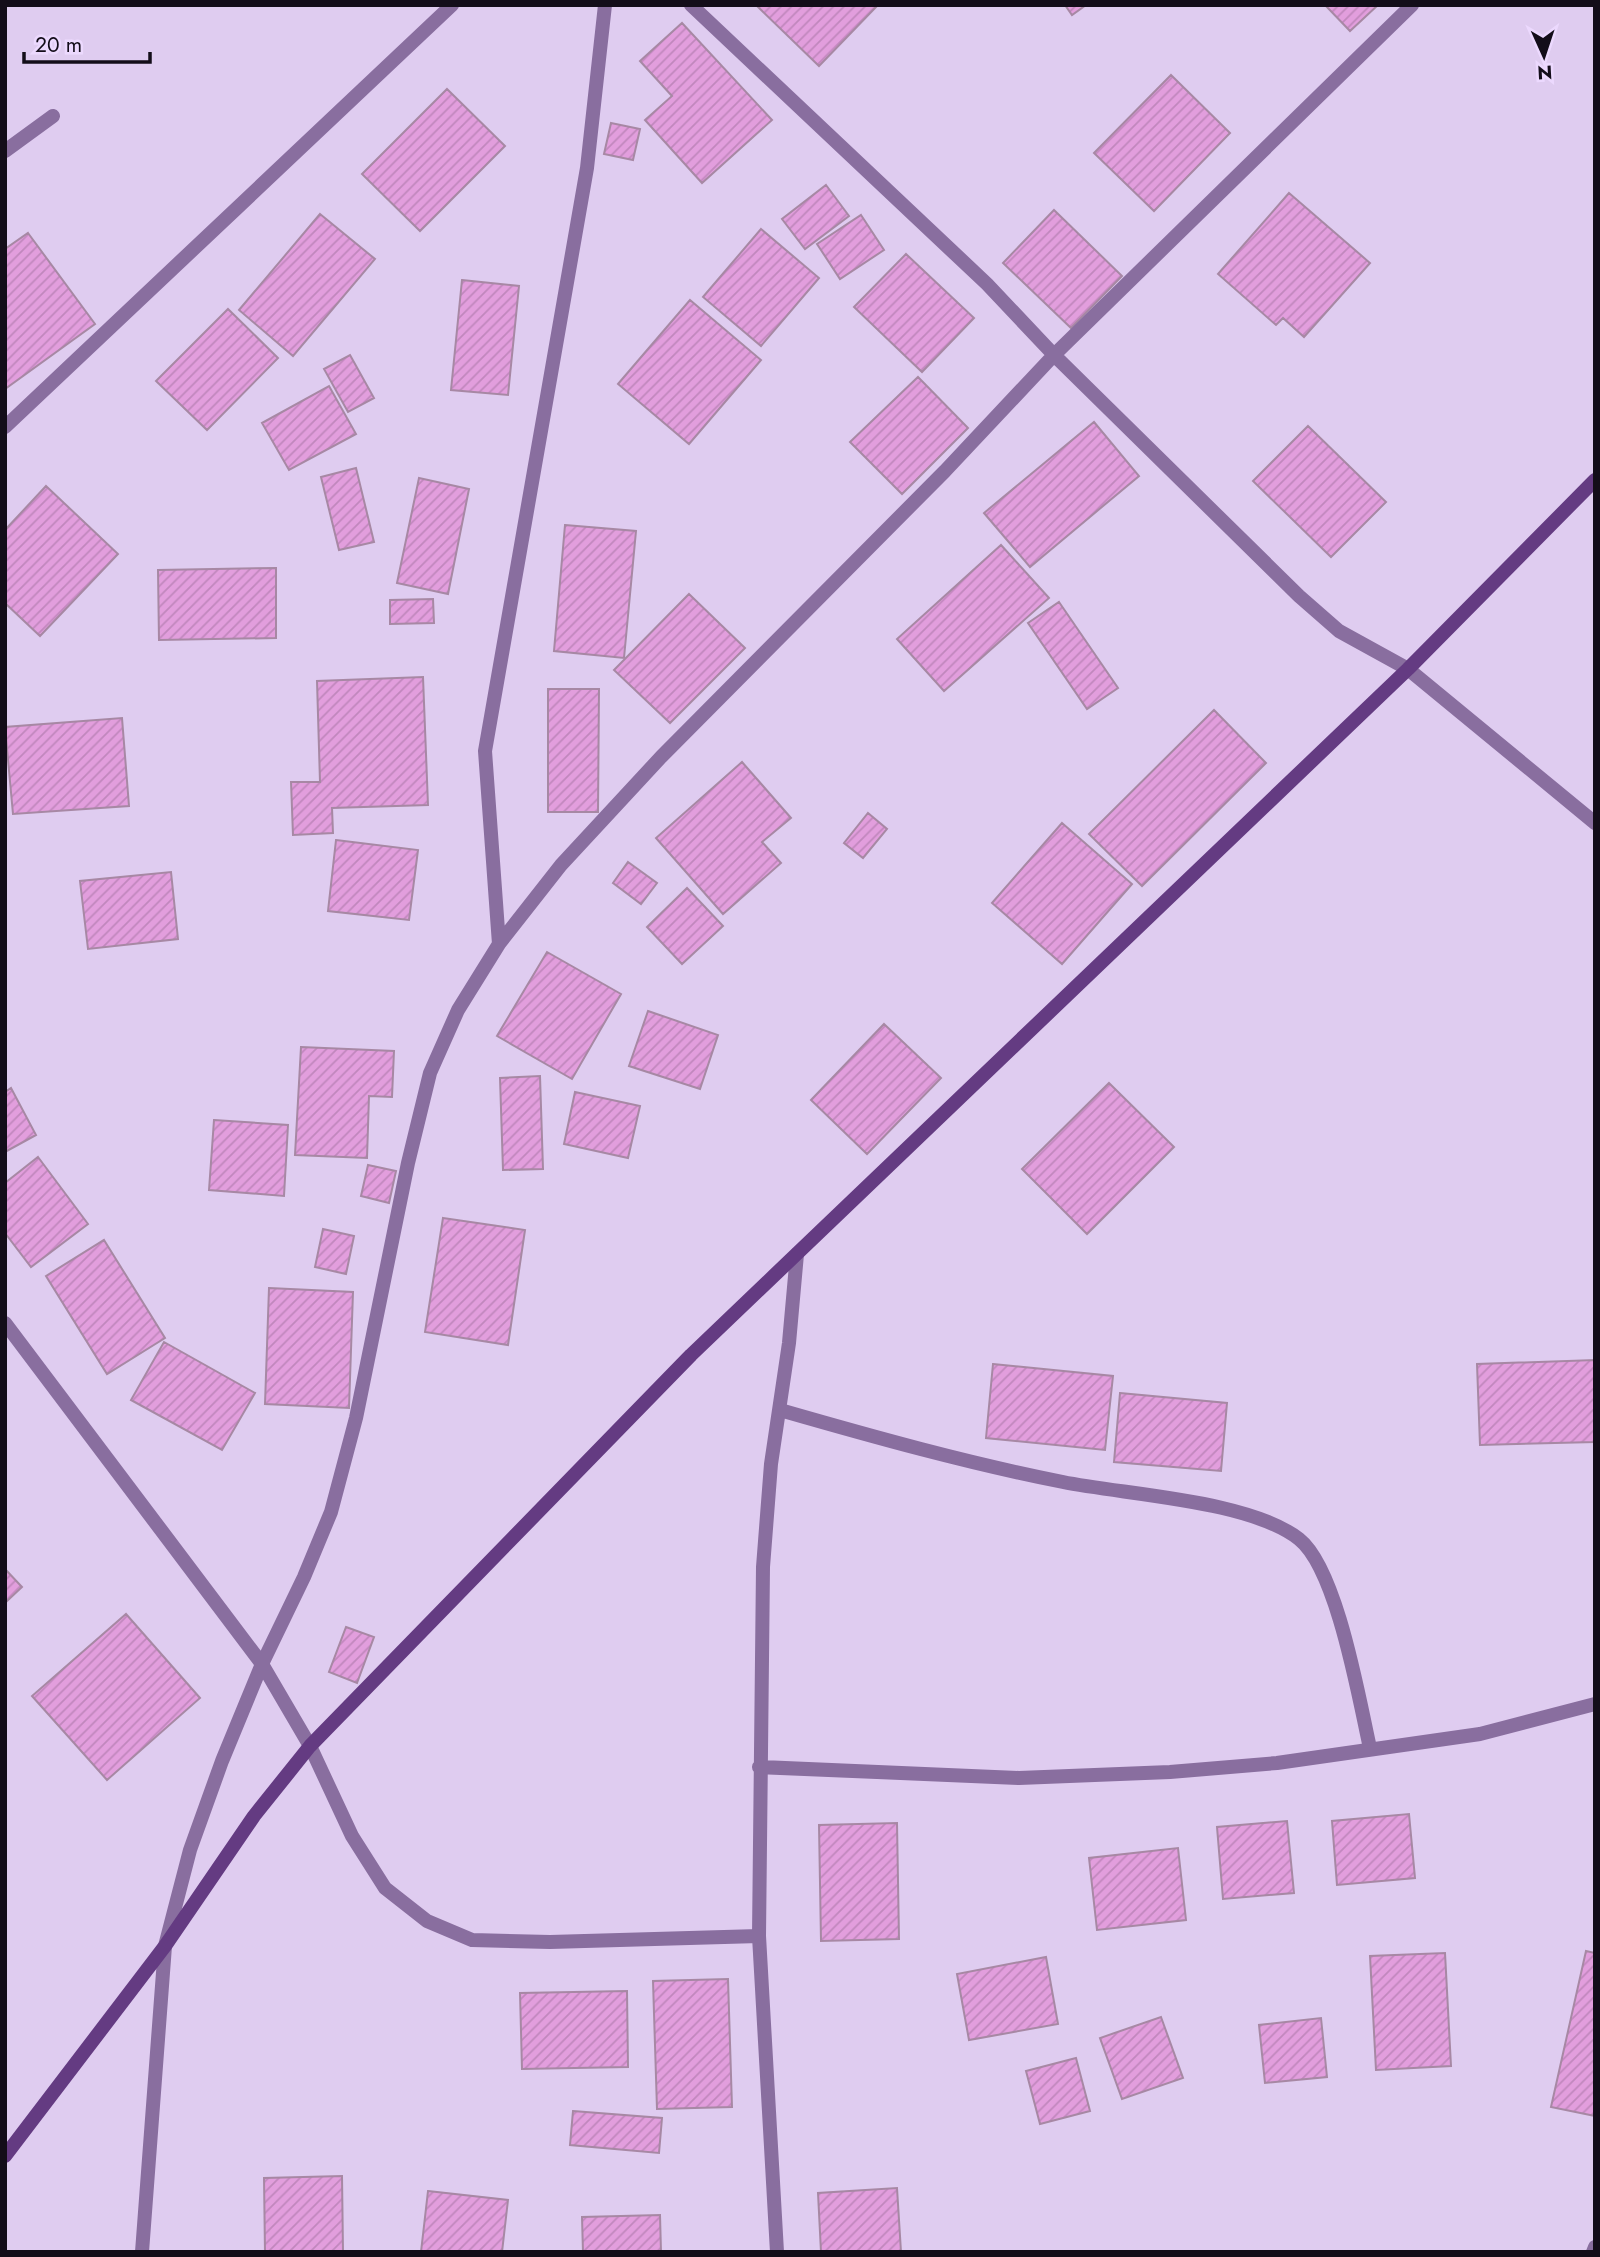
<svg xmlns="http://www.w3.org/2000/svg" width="1600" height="2257" viewBox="0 0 1600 2257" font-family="Jost,sans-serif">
	<defs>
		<pattern id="building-hatch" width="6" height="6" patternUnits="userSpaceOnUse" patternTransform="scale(1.75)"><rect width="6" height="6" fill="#e29edd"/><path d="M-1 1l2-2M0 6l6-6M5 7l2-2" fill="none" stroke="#c187bd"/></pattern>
	</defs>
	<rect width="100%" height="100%" fill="#dfccf0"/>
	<!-- building -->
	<path fill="url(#building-hatch)" stroke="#a788a4" stroke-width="2" d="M 756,5 L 876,5 L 877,6 L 819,66 Z
		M 1065,5 L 1086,5 L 1072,15 Z
		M 1325,5 L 1378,5 L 1350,31 Z
		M 682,23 L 772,120 L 702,183 L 645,120 L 672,96 L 640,61 Z
		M 1171,75 L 1230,133 L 1154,211 L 1094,153 Z
		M 447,89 L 505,146 L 420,231 L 362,174 Z
		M 611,123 L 640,129 L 633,160 L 604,154 Z
		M 826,185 L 849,216 L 805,249 L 782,219 Z
		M 1289,193 L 1370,263 L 1304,337 L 1283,318 L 1276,325 L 1218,274 Z
		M 1054,210 L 1122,276 L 1071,328 L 1003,263 Z
		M 320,214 L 375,259 L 293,356 L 239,310 Z
		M 861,215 L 884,250 L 840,279 L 817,244 Z
		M 761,229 L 819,278 L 761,346 L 703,297 Z
		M 28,233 L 95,324 L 5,389 L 5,249 Z
		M 906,254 L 974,318 L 922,372 L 854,307 Z
		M 462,280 L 519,286 L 508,395 L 451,390 Z
		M 690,300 L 761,360 L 689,444 L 618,384 Z
		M 228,309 L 278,358 L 207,430 L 156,381 Z
		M 350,355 L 374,398 L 348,412 L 324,369 Z
		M 918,377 L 968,428 L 902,494 L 850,442 Z
		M 329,386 L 356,434 L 289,470 L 262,423 Z
		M 1094,422 L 1139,476 L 1030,567 L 984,513 Z
		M 1308,426 L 1386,502 L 1331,557 L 1253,481 Z
		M 356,468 L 374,542 L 339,550 L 321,477 Z
		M 419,478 L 469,489 L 448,594 L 397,583 Z
		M 46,486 L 118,554 L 40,636 L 5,603 L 5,530 Z
		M 565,525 L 636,531 L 624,658 L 554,651 Z
		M 1001,545 L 1049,598 L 944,691 L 897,639 Z
		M 276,568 L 276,638 L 159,640 L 158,570 Z
		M 689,594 L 745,648 L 670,723 L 614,670 Z
		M 433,599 L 434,623 L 390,624 L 390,600 Z
		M 1059,602 L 1118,688 L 1087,709 L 1028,623 Z
		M 423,677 L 428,805 L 332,808 L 333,833 L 293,835 L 291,782 L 320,782 L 317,681 Z
		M 548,689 L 599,689 L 598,812 L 548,812 Z
		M 1214,710 L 1266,763 L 1142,886 L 1089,834 Z
		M 122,718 L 129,806 L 13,814 L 5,727 Z
		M 742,762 L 791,818 L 762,842 L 781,863 L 723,914 L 656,838 Z
		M 868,813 L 887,829 L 863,858 L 844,843 Z
		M 1062,823 L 1132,884 L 1062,964 L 992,903 Z
		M 336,840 L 418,850 L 409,920 L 328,911 Z
		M 628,862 L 657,883 L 641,904 L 613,883 Z
		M 171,872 L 178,939 L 88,949 L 80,881 Z
		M 687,888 L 723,926 L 682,964 L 647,927 Z
		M 547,952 L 621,994 L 572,1079 L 497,1036 Z
		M 648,1011 L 718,1035 L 700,1089 L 629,1066 Z
		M 884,1024 L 941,1078 L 867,1154 L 811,1100 Z
		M 301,1047 L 394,1051 L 392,1097 L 369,1096 L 367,1158 L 295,1155 Z
		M 540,1076 L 543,1169 L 503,1170 L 500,1078 Z
		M 1109,1083 L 1174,1147 L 1087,1234 L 1022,1169 Z
		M 11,1088 L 36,1135 L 5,1152 L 5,1092 Z
		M 575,1092 L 640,1106 L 628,1158 L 564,1144 Z
		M 214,1120 L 288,1125 L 284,1196 L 209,1190 Z
		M 38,1157 L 88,1224 L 31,1267 L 5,1233 L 5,1183 Z
		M 368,1165 L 396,1171 L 389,1203 L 361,1196 Z
		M 443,1218 L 525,1230 L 508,1345 L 425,1332 Z
		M 323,1229 L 354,1236 L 346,1274 L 315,1267 Z
		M 104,1240 L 165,1338 L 107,1374 L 46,1276 Z
		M 269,1288 L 353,1292 L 349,1408 L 265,1404 Z
		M 164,1342 L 255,1393 L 222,1450 L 131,1400 Z
		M 1595,1360 L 1595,1442 L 1480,1445 L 1477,1364 Z
		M 993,1364 L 1113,1376 L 1105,1450 L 986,1438 Z
		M 1120,1393 L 1227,1403 L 1221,1471 L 1114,1462 Z
		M 5,1569 L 22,1587 L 5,1603 Z
		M 126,1614 L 200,1698 L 107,1780 L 32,1696 Z
		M 346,1627 L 374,1637 L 357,1683 L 329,1672 Z
		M 1409,1814 L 1415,1878 L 1337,1885 L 1332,1821 Z
		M 1287,1821 L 1294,1893 L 1223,1899 L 1217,1827 Z
		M 897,1823 L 899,1939 L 821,1941 L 819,1825 Z
		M 1178,1848 L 1186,1920 L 1097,1930 L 1089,1858 Z
		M 1586,1951 L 1595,1953 L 1595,2116 L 1551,2107 Z
		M 1445,1953 L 1451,2066 L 1376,2070 L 1370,1956 Z
		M 1046,1957 L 1058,2024 L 969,2040 L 957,1974 Z
		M 728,1979 L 732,2107 L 657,2109 L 653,1981 Z
		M 627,1991 L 628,2067 L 522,2069 L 520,1993 Z
		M 1161,2017 L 1183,2078 L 1122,2099 L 1100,2038 Z
		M 1321,2018 L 1327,2077 L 1265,2083 L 1259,2025 Z
		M 1076,2058 L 1090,2111 L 1040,2124 L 1026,2071 Z
		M 573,2111 L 662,2118 L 659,2153 L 570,2145 Z
		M 342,2176 L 343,2252 L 265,2252 L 264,2178 Z
		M 897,2188 L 901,2252 L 821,2252 L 818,2193 Z
		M 428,2191 L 508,2200 L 502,2252 L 421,2252 Z
		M 660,2215 L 661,2252 L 583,2252 L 582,2217 Z"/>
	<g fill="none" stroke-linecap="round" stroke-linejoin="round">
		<!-- minor -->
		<path stroke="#896e9f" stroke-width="14" d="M 691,5 L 987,284 L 1054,355 L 1299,596 L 1339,631 L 1408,669 L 1595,823
			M 5,151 L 53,116
			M 5,427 L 452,5
			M 499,944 L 485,751 L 587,168 L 605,5
			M 5,1323 L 262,1664 L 310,1746 L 352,1836 L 385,1888 L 427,1921 L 472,1940 L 550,1942 L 759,1936
			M 780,1410 C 874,1437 967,1463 1063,1482 C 1127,1495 1249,1500 1299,1539 C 1337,1569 1359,1699 1370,1748
			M 759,1767 L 1019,1778 L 1170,1772 L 1277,1763 L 1480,1734 L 1595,1704
			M 142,2252 L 165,1946 L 190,1850 L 222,1761 L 262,1664 L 304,1577 L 331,1512 L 356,1418 L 408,1163 L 430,1073 L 458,1010 L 499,944 L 561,865 L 661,757 L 945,471 L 1054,355 L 1412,5
			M 777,2252 L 759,1936 L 763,1567 L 771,1464 L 789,1343 L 797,1254
			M 1593,2252 L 1595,2247"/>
		<!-- secondary -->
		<path stroke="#643b82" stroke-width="14" d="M 5,2156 L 165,1946 L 254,1816 L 310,1746 L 691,1355 L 1408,669 L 1595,480"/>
	</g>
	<!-- border -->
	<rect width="1600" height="2257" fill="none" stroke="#130d19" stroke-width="14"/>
	<!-- north arrow -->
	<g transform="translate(1544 56) rotate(177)" stroke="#ecd9fe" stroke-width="5" paint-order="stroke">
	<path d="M0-5L12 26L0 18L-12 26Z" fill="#130d19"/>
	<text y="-10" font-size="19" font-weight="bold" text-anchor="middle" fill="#130d19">N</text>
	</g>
	<!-- scale -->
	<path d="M24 52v10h126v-10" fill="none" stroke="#130d19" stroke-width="3.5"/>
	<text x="35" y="52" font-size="21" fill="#130d19" stroke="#ecd9fe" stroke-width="5" paint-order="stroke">20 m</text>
</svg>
